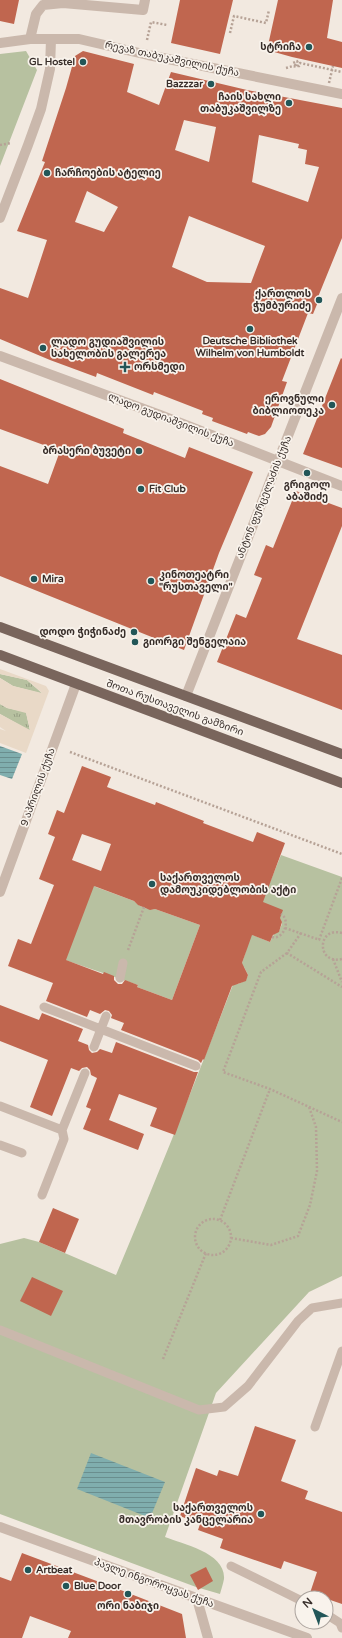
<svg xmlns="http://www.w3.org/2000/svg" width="342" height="1638" viewBox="0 0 342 1638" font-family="'Varela Round','Noto Sans Georgian',sans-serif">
	<defs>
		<pattern id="grass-tufts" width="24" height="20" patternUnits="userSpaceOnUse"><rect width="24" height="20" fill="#b7c1a0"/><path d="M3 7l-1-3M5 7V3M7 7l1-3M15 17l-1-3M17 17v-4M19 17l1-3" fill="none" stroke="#969d83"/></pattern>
		<pattern id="water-rules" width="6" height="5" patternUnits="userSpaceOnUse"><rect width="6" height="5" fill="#80aeae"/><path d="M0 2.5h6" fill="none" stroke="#6a8e8e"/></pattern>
	</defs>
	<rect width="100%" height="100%" fill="#f2e9e0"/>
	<!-- grass -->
	<path fill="url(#grass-tufts)" d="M 0,674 L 27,680 L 43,694 L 13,686 L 0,678 Z
		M 0,704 L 7,708 L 26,712 L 30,731 L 0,714 Z"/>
	<!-- park -->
	<path fill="#b7c1a0" d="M 26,51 L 37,70 L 0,166 L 0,54 Z
		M 281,855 L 342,877 L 342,1276 L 309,1292 L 216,1393 L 165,1537 C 183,1544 226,1553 224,1579 C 223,1584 221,1590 220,1594 L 196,1587 L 0,1514 L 0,1244 L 24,1238 L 39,1242 L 116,1275 C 157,1178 196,1080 234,982 L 238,984 L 246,980 L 248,975 L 244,967 L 241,966 L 245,954 L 250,934 L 270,942 L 274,934 L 279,931 L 282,924 L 281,920 L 262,902 Z
		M 93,884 L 96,887 L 134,901 C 140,907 148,910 155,909 L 200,925 L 172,1000 L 137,987 L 138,985 L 65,960 Z"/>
	<!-- plaza -->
	<path fill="#e9d9c7" d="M 0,669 L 46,686 L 49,691 L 26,753 L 0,743 L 0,729 L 6,731 L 0,727 L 0,714 L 30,730 L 26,713 L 7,708 L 0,704 L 0,678 L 13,686 L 42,693 L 27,680 L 0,674 Z"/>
	<!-- water -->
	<path fill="url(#water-rules)" d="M 0,746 L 22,754 L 12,779 L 0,775 Z
		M 91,1453 L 165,1482 L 150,1518 L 77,1489 Z"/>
	<!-- building -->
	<path fill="#c0664f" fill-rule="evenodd" d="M 0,0 L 19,0 L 14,24 L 0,21 Z
		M 180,0 L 233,0 L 220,54 L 171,43 Z
		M 278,0 L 333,0 L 327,38 L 342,42 L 342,68 L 292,57 L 267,50 Z
		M 83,51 L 134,64 L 127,92 L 159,105 L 171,72 L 247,90 L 342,108 L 342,238 L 318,297 L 320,297 L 313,314 L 308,313 L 282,381 L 287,382 L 271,427 L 265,434 L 259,436 L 248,432 L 247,434 L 212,421 L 213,418 L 202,414 L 203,411 L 154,392 L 153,395 L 97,373 L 96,377 L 50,360 L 0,339 L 0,288 L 28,298 L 47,240 L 17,231 L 45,162 L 42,161 L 66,88 L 75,56 ZM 184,120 L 216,127 L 209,162 L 175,150 ZM 259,135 L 299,144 L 298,148 L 307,150 L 305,164 L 319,167 L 308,202 L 252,182 ZM 87,191 L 118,207 L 104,232 L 75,222 ZM 189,216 L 265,246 L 251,283 L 207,282 L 172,267 Z
		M 341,358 L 342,359 L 342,468 L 303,454 Z
		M 0,379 L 124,429 L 123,433 L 185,458 L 189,447 L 253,472 L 219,553 L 184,650 L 0,576 L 0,466 L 48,484 L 60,451 L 0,429 Z
		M 296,491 L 342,508 L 342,526 L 297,639 L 342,655 L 342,710 L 217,662 L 236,614 L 246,618 L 262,578 L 254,575 L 266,545 L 273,548 Z
		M 82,766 L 111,777 L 107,787 L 155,805 L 156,802 L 204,821 L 203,823 L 253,842 L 257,832 L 285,843 L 263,902 L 283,910 L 280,918 L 282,922 L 279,932 L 273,935 L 270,942 L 252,935 L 242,963 L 248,975 L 246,981 L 232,986 L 204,1060 L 203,1059 L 201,1063 L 198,1060 L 121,1030 L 124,1023 L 111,1018 L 112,1015 L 109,1011 L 105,1010 L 100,1014 L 90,1010 L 87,1017 L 46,1001 L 53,983 L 8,966 L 18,939 L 31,944 L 54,885 L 39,879 L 55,837 L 48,834 L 57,810 L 64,813 ZM 82,834 L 111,844 L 101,871 L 72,860 ZM 94,886 L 134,901 L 138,905 L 150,910 L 155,909 L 200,925 L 172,1000 L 137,987 L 138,985 L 125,980 L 122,984 L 118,984 L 114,980 L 114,976 L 104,972 L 103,974 L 66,960 Z
		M 0,1005 L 39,1020 L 42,1013 L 83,1029 L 78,1041 L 88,1045 L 89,1050 L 92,1053 L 97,1052 L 100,1049 L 112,1053 L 116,1042 L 194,1072 L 198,1072 L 175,1135 L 150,1126 L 157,1108 L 119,1094 L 109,1120 L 144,1134 L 138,1150 L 83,1129 L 91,1109 L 86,1107 L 97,1078 L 91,1075 L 90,1070 L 87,1067 L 82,1068 L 79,1071 L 71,1068 L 52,1116 L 30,1107 L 48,1060 L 0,1041 Z
		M 53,1208 L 79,1219 L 65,1253 L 39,1242 Z
		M 32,1277 L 63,1291 L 51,1316 L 20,1301 Z
		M 255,1426 L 296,1440 L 281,1481 L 308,1491 L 305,1499 L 342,1512 L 342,1604 L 310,1593 L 317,1572 L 284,1561 L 281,1569 L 220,1548 L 223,1539 L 198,1530 L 200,1524 L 180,1516 L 196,1468 L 217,1476 L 219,1470 L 238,1476 Z
		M 22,1553 L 118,1589 L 182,1614 L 186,1638 L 68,1638 L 71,1631 L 30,1616 L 22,1638 L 0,1638 L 0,1577 L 11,1581 Z
		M 206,1567 L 213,1581 L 198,1590 L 190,1575 Z"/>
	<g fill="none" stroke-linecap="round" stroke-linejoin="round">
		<!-- path -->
		<path stroke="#b6a296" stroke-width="2.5" stroke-dasharray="2 2" stroke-linecap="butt" d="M 230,33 L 234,16 L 266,23 L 269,10
			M 147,40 L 151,22 L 167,25
			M 286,68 L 293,66 L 297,67 L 298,63 L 297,61 L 293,63 L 296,66 L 299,66 L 300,63 L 342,72
			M 0,145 L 11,143
			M 70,752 L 342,854
			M 285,928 L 320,940
			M 301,933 L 287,953 L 342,987
			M 342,933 C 317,926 316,965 342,959
			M 272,937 C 284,940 291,920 281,914
			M 319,940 L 342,878
			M 128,950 L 144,907
			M 287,953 L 261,972 L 223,1072 L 270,1089 L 342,1122
			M 333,959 L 342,982
			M195 1237a18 18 0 1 1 36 0a18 18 0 1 1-36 0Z
			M 220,1220 L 270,1089
			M 231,1238 L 271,1245 L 298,1236 L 310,1205 L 317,1171 L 316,1127 L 309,1107
			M 163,1359 L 206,1253"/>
		<!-- lane -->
		<path stroke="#cab8ac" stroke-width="9" d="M 120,978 L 123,963
			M 44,1007 L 196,1066
			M 94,1047 L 106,1016
			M 0,1106 L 62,1130 L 64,1139 L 42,1195
			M 62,1130 L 85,1073
			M 0,1145 L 22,1153
			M 0,1330 L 199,1410 L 224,1407 L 248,1386 L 298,1321 L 312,1308 L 342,1303
			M 315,1427 L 342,1351
			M 231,1566 L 302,1601
			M 326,1614 L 340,1623 L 342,1628"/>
		<!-- street -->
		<path stroke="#cab8ac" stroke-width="10" d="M 30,39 L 36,14 L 43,5 L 63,3 L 143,10 L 145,0
			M 0,43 L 30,39 L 79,39 L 148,55 L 342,94
			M 0,218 L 28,145 L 41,109 L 50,69 L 51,39
			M 0,356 L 160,415 L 342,486
			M 186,696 L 342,298
			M 0,892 L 76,684
			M 0,1527 L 307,1638
			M 197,1599 L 208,1638"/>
		<!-- primary -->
		<path stroke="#79655c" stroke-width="10" d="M 0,627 L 342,754
			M 0,655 L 342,783"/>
		<!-- path-bridge -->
		<path stroke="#b6a296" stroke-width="2.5" stroke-dasharray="2 2" stroke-linecap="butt" d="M 329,83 L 333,66"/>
	</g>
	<!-- markers -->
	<g fill="#225658" stroke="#f9f3ec" stroke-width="1.5">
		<circle cx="309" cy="47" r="4"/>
		<circle cx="83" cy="62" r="4"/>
		<circle cx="211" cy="84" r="4"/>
		<circle cx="289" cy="103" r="4"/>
		<circle cx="47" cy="173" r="4"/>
		<circle cx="319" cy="300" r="4"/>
		<circle cx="250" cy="329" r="4"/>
		<circle cx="43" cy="348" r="4"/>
		<path d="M123 361h4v4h4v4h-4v4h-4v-4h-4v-4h4z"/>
		<circle cx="332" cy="405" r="4"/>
		<circle cx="139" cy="451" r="4"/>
		<circle cx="307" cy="473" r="4"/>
		<circle cx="141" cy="489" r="4"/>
		<circle cx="34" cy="579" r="4"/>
		<circle cx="151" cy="581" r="4"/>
		<circle cx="134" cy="632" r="4"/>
		<circle cx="135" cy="642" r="4"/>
		<circle cx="152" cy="884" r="4"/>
		<circle cx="261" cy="1514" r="4"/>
		<circle cx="28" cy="1570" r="4"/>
		<circle cx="66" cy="1586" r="4"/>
		<circle cx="128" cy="1594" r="4"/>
	</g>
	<g text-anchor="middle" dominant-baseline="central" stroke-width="3.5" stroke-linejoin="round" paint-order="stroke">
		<!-- poi labels -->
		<g font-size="10" font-weight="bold" fill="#382e2a" stroke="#f9f3ec" text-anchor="start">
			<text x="301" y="47" text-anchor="end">სტრიჩა</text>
			<text x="75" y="62" text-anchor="end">GL Hostel</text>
			<text x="203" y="84" text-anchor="end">Bazzzar</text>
			<text x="281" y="97" text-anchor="end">ჩაის სახლი<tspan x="281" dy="12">თაბუკაშვილზე</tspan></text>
			<text x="55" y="173">ჩარჩოების ატელიე</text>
			<text x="311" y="294" text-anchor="end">ქართლოს<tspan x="311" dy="12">ჭუმბურიძე</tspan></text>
			<text x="250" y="341" text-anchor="middle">Deutsche Bibliothek<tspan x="250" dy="12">Wilhelm von Humboldt</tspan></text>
			<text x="51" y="342">ლადო გუდიაშვილის<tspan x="51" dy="12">სახელობის გალერეა</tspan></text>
			<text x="134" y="367">ორსმედი</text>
			<text x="324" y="399" text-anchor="end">ეროვნული<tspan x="324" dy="12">ბიბლიოთეკა</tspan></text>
			<text x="131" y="451" text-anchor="end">ბრასერი ბუვეტი</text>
			<text x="307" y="485" text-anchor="middle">გრიგოლ<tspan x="307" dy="12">აბაშიძე</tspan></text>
			<text x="149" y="489">Fit Club</text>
			<text x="159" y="575">კინოთეატრი<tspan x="159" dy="12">"რუსთაველი"</tspan></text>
			<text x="42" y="579">Mira</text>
			<text x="126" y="632" text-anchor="end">დოდო ჭიჭინაძე</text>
			<text x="143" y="642">გიორგი შენგელაია</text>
			<text x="160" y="878">საქართველოს<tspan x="160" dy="12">დამოუკიდებლობის აქტი</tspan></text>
			<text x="253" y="1508" text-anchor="end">საქართველოს<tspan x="253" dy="12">მთავრობის კანცელარია</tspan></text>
			<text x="36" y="1570">Artbeat</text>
			<text x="74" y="1586">Blue Door</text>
			<text x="128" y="1606" text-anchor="middle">ორი ნაბიჯი</text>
		</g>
		<!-- street labels -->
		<g font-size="10" fill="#382e2a" stroke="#f9f3ec">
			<text transform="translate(172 59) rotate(12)">რევაზ თაბუკაშვილის ქუჩა</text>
			<text transform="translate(171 420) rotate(21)">ლადო გუდიაშვილის ქუჩა</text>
			<text transform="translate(264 497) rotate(-68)">ანტონ ფურცელაძის ქუჩა</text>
			<text transform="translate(175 708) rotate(20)">შოთა რუსთაველის გამზირი</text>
			<text transform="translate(38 787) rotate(-70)">9 აპრილის ქუჩა</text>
			<text transform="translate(154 1583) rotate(20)">პავლე ინგოროყვას ქუჩა</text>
		</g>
	</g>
	<!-- north arrow -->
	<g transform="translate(314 1610) rotate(318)"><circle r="19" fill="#f9f3ec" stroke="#aca49e"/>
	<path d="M0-3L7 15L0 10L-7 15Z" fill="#225658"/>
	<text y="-6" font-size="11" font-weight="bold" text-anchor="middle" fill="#382e2a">N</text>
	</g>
</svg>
